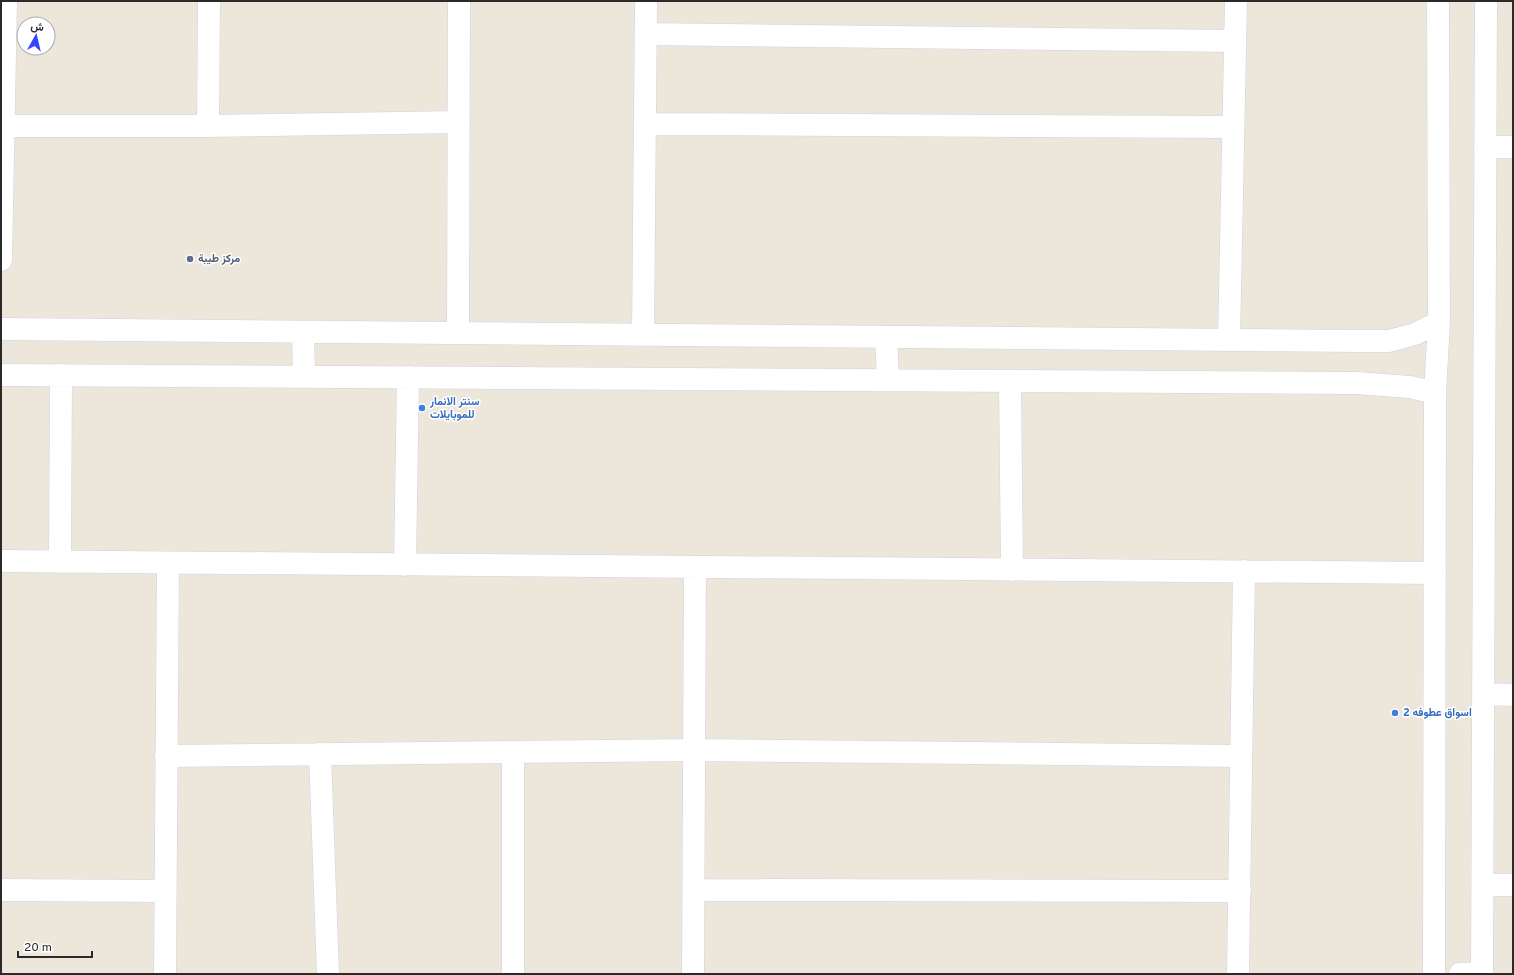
<svg xmlns="http://www.w3.org/2000/svg" width="1514" height="975" viewBox="0 0 1514 975" font-family="Overpass,Vazirmatn,sans-serif">
	<rect width="100%" height="100%" fill="#ede7db"/>
	<g fill="none" stroke-linecap="round" stroke-linejoin="round">
		<!-- minor casing -->
		<g stroke="#d0d1e4" stroke-width="23">
			<path id="minor" d="M 646,34 L 1235,41
				M 645,124 L 1233,127
				M 3,126 L 208,126 L 459,122
				M 208,126 L 209,1
				M 1485,147 L 1513,147
				M 1,260 L 6,1
				M 1,329 L 1362,341 L 1389,341 L 1415,334 L 1439,322
				M 303,332 L 304,376
				M 458,333 L 459,1
				M 643,335 L 646,1
				M 886,337 L 888,380
				M 1229,340 L 1236,1
				M 1,375 L 1357,383 L 1410,387 L 1435,393
				M 1010,381 L 1012,570
				M 1,561 L 1435,573
				M 60,562 L 61,375
				M 405,565 L 408,377
				M 1483,694 L 1513,695
				M 320,754 L 328,974
				M 166,756 L 694,750 L 1241,756
				M 1483,885 L 1513,885
				M 1,890 L 165,891
				M 694,890 L 1240,891
				M 165,974 L 168,563
				M 513,974 L 513,752
				M 693,974 L 695,567
				M 1238,974 L 1244,571
				M 1434,974 L 1435,393 L 1439,322 L 1438,1
				M 1460,974 L 1482,973
				M 1482,974 L 1486,1"/>
		</g>
		<!-- minor -->
		<use href="#minor" stroke="#fff" stroke-width="22"/>
	</g>
	<!-- markers -->
	<circle fill="#5c6f8a" stroke="#fff" stroke-width="1.5" cx="190" cy="259" r="4"/>
	<g fill="#3f7fe0" stroke="#fff" stroke-width="1.5">
		<circle cx="422" cy="408" r="4"/>
		<circle cx="1395" cy="713" r="4"/>
	</g>
	<g text-anchor="middle" dominant-baseline="central" stroke-width="3" stroke-linejoin="round" paint-order="stroke">
		<!-- service labels -->
		<g font-size="11" font-weight="bold" fill="#4e5e75" stroke="#fff" text-anchor="start">
			<text x="198" y="259">مركز طيبة</text>
		</g>
		<!-- shop labels -->
		<g font-size="11" font-weight="bold" fill="#366cbe" stroke="#fff" text-anchor="start">
			<text x="430" y="402">سنتر الانمار<tspan x="430" dy="13">للموبايلات</tspan></text>
			<text x="1403" y="713">اسواق عطوفه 2</text>
		</g>
	</g>
	<!-- border -->
	<rect width="1514" height="975" fill="none" stroke="#2a2a2a" stroke-width="4"/>
	<!-- north arrow -->
	<g transform="translate(36 36) rotate(8)"><circle r="19" fill="#ffffff" stroke="#aaaaaa"/>
	<path d="M0-3L7 15L0 10L-7 15Z" fill="#3645ff"/>
	<text y="-6" font-size="11" font-weight="bold" text-anchor="middle" fill="#2a2a2a">ش</text>
	</g>
	<!-- scale -->
	<path d="M18 951v6h74v-6" fill="none" stroke="#2a2a2a" stroke-width="2"/>
	<text x="24" y="951" font-size="12" fill="#2a2a2a" stroke="#ffffff" stroke-width="3" paint-order="stroke">20 m</text>
</svg>
